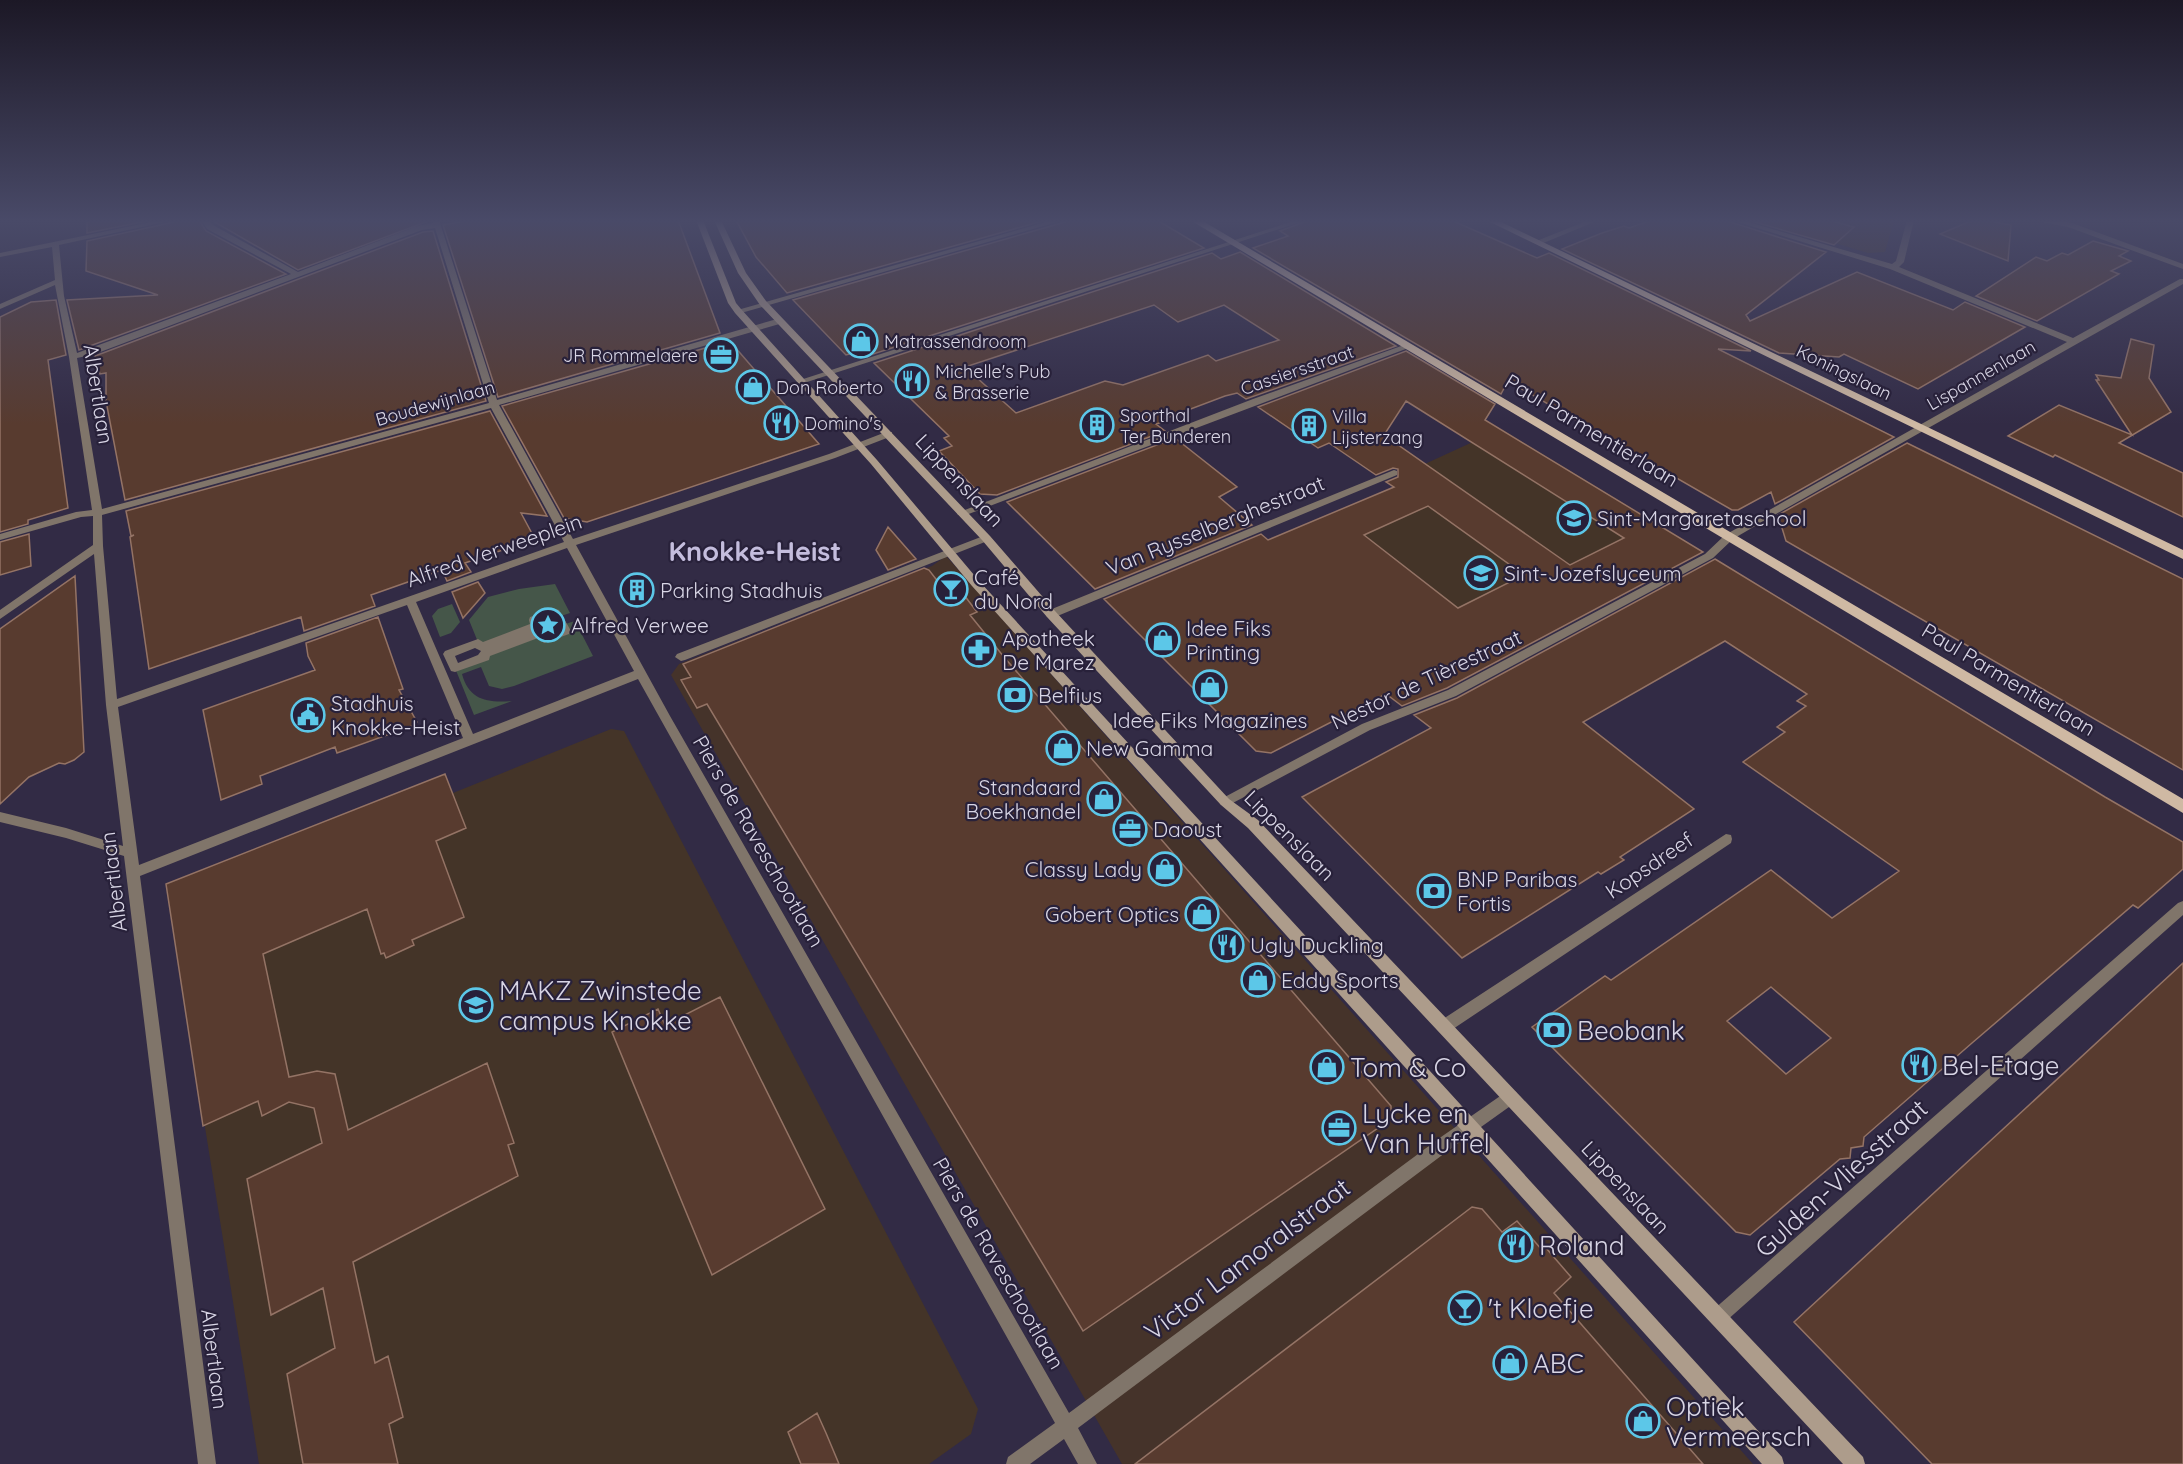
<svg xmlns="http://www.w3.org/2000/svg" width="2183" height="1464" viewBox="0 0 2183 1464" font-family="Quicksand,sans-serif">
	<rect width="100%" height="100%" fill="#322b45"/>
	<!-- commercial -->
	<path fill="#45332a" d="M 946,556 L 1753,1464 L 1122,1464 L 671,675 L 679,664 L 932,566 Z"/>
	<!-- education -->
	<path fill="#443428" d="M 1759,220 L 1894,220 L 1885,252 L 1868,253 Z
		M 1501,429 L 1684,540 L 1407,684 L 1342,627 L 1429,585 L 1364,535 L 1400,487 L 1390,480 Z
		M 611,729 L 624,731 L 978,1409 L 971,1434 L 929,1464 L 259,1464 L 166,884 L 445,774 L 453,793 Z"/>
	<!-- green -->
	<path fill="#455649" d="M 555,584 L 570,613 L 558,617 L 534,620 L 536,626 L 480,647 L 469,620 L 488,597 L 519,589 Z
		M 452,604 L 460,622 L 451,633 L 440,637 L 432,616 L 438,609 Z
		M 575,621 L 593,656 L 514,686 L 502,689 L 489,686 L 481,667 L 462,674 C 469,700 487,703 512,701 L 474,715 L 455,668 L 540,633 L 544,639 L 564,631 L 562,625 Z"/>
	<!-- building -->
	<path fill="#583b2f" stroke="#947365" stroke-width="1.5" fill-rule="evenodd" d="M 87,220 L 152,220 L 87,233 Z
		M 176,220 L 199,220 L 206,231 L 286,274 L 79,350 L 67,300 L 158,295 L 86,271 L 87,241 L 174,222 Z
		M 211,220 L 431,220 L 298,270 Z
		M 470,220 L 678,220 L 720,333 L 498,397 L 443,225 Z
		M 736,220 L 1046,220 L 787,293 L 756,257 Z
		M 1066,220 L 1157,220 L 1204,248 L 867,356 L 861,351 L 846,355 L 793,300 L 1065,222 Z
		M 1309,220 L 1451,220 L 1537,258 L 1549,253 L 1751,351 L 1718,349 L 1894,437 L 1775,504 L 1771,492 L 1738,510 L 1732,510 L 1508,381 L 1501,394 L 1253,248 L 1288,236 L 1280,231 Z
		M 1652,220 L 1729,220 L 1730,222 L 1826,252 L 1746,315 L 1750,321 L 1857,272 L 1953,310 L 1965,302 L 2025,327 L 1918,389 L 1844,354 L 1839,357 L 1779,353 L 1562,249 L 1602,233 L 1624,226 L 1629,228 Z
		M 1748,220 L 1828,220 L 1854,227 L 1834,245 Z
		M 1973,220 L 1994,220 L 1994,222 L 2011,225 L 2008,261 L 1940,234 Z
		M 433,231 L 486,401 L 125,500 L 106,401 L 106,373 L 100,374 L 95,356 L 423,232 Z
		M 2093,241 L 2128,251 L 2119,256 L 2131,261 L 2111,271 L 2119,274 L 2037,321 L 1976,296 L 2036,257 L 2047,261 L 2062,253 L 2068,255 Z
		M 1240,252 L 1396,346 L 1246,399 L 1237,393 L 1225,396 L 1164,419 L 1166,421 L 1156,424 L 1165,431 L 997,495 L 980,494 L 939,451 L 952,446 L 944,438 L 949,436 L 874,363 L 1212,253 L 1221,259 ZM 1154,305 L 1178,322 L 1224,305 L 1279,340 L 1216,361 L 1208,355 L 1123,385 L 1105,381 L 1016,413 L 965,367 Z
		M 56,300 L 66,355 L 48,360 L 68,508 L 28,520 L 28,524 L 0,532 L 0,317 L 31,302 Z
		M 2131,339 L 2154,345 L 2149,378 L 2171,412 L 2119,443 L 2183,473 L 2183,517 L 2055,455 L 2053,457 L 2008,436 L 2059,405 L 2132,435 L 2096,380 L 2099,380 L 2096,375 L 2121,378 Z
		M 723,343 L 724,345 L 734,346 L 819,444 L 587,522 L 564,518 L 502,406 Z
		M 1406,351 L 1495,404 L 1485,420 L 1703,552 L 1447,688 L 1402,706 L 1386,694 L 1271,753 L 1256,751 L 1104,599 L 1261,534 L 1268,540 L 1394,487 L 1386,482 L 1398,477 L 1398,469 L 1393,468 L 1376,475 L 1329,443 L 1318,448 L 1258,407 ZM 1406,401 L 1624,538 L 1570,565 L 1384,435 ZM 1428,506 L 1524,575 L 1458,608 L 1364,535 Z
		M 490,411 L 547,516 L 521,513 L 535,539 L 465,563 L 471,572 L 447,581 L 442,570 L 371,595 L 375,606 L 304,631 L 301,617 L 149,669 L 130,537 L 134,535 L 131,536 L 126,511 Z
		M 1175,438 L 1237,487 L 1219,497 L 1252,525 L 1095,589 L 1007,502 Z
		M 1907,443 L 2183,579 L 2183,770 L 1786,541 L 1778,515 Z
		M 888,527 L 916,559 L 888,570 L 876,550 Z
		M 29,534 L 31,566 L 0,575 L 0,542 Z
		M 1715,559 L 2105,797 L 2183,842 L 2183,869 L 2138,908 L 2133,905 L 1972,1043 L 1864,1137 L 1863,1146 L 1851,1148 L 1850,1158 L 1840,1159 L 1750,1235 L 1736,1232 L 1532,1027 L 1605,976 L 1611,980 L 1771,870 L 1832,918 L 1899,871 L 1743,762 L 1785,732 L 1777,727 L 1806,706 L 1797,701 L 1807,694 L 1725,641 L 1583,722 L 1694,809 L 1620,857 L 1624,860 L 1601,874 L 1598,872 L 1462,958 L 1302,797 L 1431,728 L 1414,715 L 1457,698 ZM 1771,987 L 1831,1038 L 1786,1074 L 1727,1021 Z
		M 924,568 L 929,570 L 939,583 L 951,578 L 977,612 L 970,615 L 1004,657 L 1391,1106 L 1391,1119 L 1083,1331 L 707,704 L 697,708 L 681,680 L 691,677 L 683,664 Z
		M 75,576 L 84,752 L 74,760 L 65,764 L 59,763 L 29,777 L 0,804 L 0,629 Z
		M 478,582 L 485,593 L 463,618 L 452,592 Z
		M 378,617 L 403,689 L 399,690 L 417,722 L 415,725 L 337,753 L 335,747 L 260,776 L 262,784 L 221,800 L 203,710 L 315,670 L 308,656 L 306,643 Z
		M 445,774 L 466,828 L 436,841 L 464,917 L 412,940 L 414,945 L 386,958 L 384,953 L 381,954 L 367,909 L 263,954 L 289,1077 L 317,1071 L 335,1074 L 348,1130 L 487,1063 L 514,1143 L 508,1145 L 518,1176 L 353,1262 L 375,1363 L 388,1356 L 403,1417 L 389,1424 L 398,1464 L 303,1464 L 287,1374 L 335,1348 L 323,1288 L 271,1315 L 247,1179 L 322,1143 L 314,1108 L 289,1102 L 262,1116 L 258,1101 L 203,1126 L 166,884 Z
		M 2183,963 L 2183,1464 L 1932,1464 L 1794,1322 Z
		M 720,997 L 825,1209 L 712,1275 L 612,1032 L 658,1009 L 665,1025 Z
		M 1472,1207 L 1482,1209 L 1502,1232 L 1517,1221 L 1542,1250 L 1546,1248 L 1571,1277 L 1554,1293 L 1703,1464 L 1135,1464 Z
		M 817,1413 L 826,1433 L 839,1464 L 801,1464 L 788,1432 Z"/>
	<g fill="none" stroke-linecap="round" stroke-linejoin="round">
		<!-- pedestrian -->
		<path fill="#80756a" fill-rule="evenodd" d="M 555,609 L 559,610 L 571,631 L 569,634 L 544,643 L 538,638 L 490,656 L 489,660 L 455,672 L 451,671 L 443,654 L 445,651 L 478,639 L 483,642 L 530,624 L 529,620 L 530,617 ZM 552,618 L 559,629 L 546,634 L 540,629 L 509,640 L 540,629 L 542,626 L 540,622 ZM 475,648 L 481,651 L 478,655 L 458,663 L 455,656 Z"/>
		<!-- minor -->
		<path fill="#80756a" fill-rule="evenodd" d="M 161,220 L 174,220 L 59,245 L 64,296 L 77,353 L 291,274 L 207,229 L 201,220 L 208,220 L 213,225 L 298,272 L 417,226 L 433,223 L 433,220 L 439,220 L 497,400 L 777,319 L 783,319 L 783,323 L 499,405 L 573,539 L 829,454 L 886,432 L 892,432 L 892,436 L 835,458 L 576,545 L 670,716 L 1069,1413 L 1441,1137 L 1506,1092 L 1511,1090 L 1516,1092 L 1519,1097 L 1516,1102 L 1453,1147 L 1078,1428 L 1097,1464 L 1078,1464 L 1064,1439 L 1030,1464 L 1006,1464 L 1008,1457 L 1055,1423 L 638,679 L 140,876 L 216,1464 L 198,1464 L 124,856 L 66,838 L 0,822 L 0,812 L 66,828 L 123,846 L 106,705 L 94,554 L 0,619 L 0,610 L 93,545 L 93,516 L 81,517 L 0,540 L 0,534 L 76,512 L 92,510 L 69,357 L 55,285 L 0,309 L 0,304 L 55,280 L 52,247 L 0,257 L 0,253 ZM 435,228 L 489,403 L 102,509 L 77,358 L 95,354 L 422,230 ZM 491,408 L 564,542 L 117,699 L 103,546 L 102,515 ZM 567,548 L 634,671 L 473,734 L 416,602 ZM 407,605 L 463,738 L 139,865 L 118,707 Z
			M 1053,220 L 1064,220 L 741,313 L 734,311 Z
			M 1297,220 L 1307,220 L 804,383 L 797,381 Z
			M 1589,220 L 1599,220 L 1541,244 L 1534,242 Z
			M 1731,220 L 1741,220 L 1892,264 L 1896,261 L 1907,220 L 1914,220 L 1904,262 L 1899,267 L 2073,338 L 2180,279 L 2183,279 L 2183,284 L 1762,522 L 1733,539 L 1713,558 L 1456,696 L 1370,730 L 1229,805 L 1221,805 L 1219,802 L 1221,799 L 1362,724 L 1448,690 L 1705,554 L 1725,535 L 2067,342 L 1890,269 Z
			M 2032,220 L 2048,220 L 2072,223 L 2183,264 L 2183,269 L 2068,227 Z
			M 1404,345 L 1411,347 L 966,515 L 958,515 L 957,513 L 1253,399 Z
			M 1394,470 L 1397,471 L 1397,475 L 1055,617 L 1047,617 L 1046,614 L 1047,611 Z
			M 986,535 L 991,538 L 990,540 L 685,660 L 681,661 L 675,657 L 677,654 Z
			M 1726,834 L 1731,835 L 1732,839 L 1731,843 L 1450,1031 L 1445,1033 L 1440,1031 L 1438,1026 L 1440,1021 Z
			M 2183,901 L 2183,915 L 1725,1322 L 1719,1325 L 1713,1322 L 1710,1316 L 1713,1310 L 2178,903 Z"/>
		<!-- secondary -->
		<path fill="#ad9c8b" fill-rule="evenodd" d="M 696,220 L 703,220 L 736,303 L 741,309 L 877,460 L 980,582 L 1429,1070 L 1782,1457 L 1784,1464 L 1762,1464 L 972,586 L 871,464 L 735,313 L 728,303 Z
			M 714,220 L 721,220 L 746,273 L 766,301 L 990,536 L 1055,611 L 1229,799 L 1258,820 L 1863,1457 L 1865,1464 L 1843,1464 L 1248,828 L 1221,805 L 1047,617 L 982,540 L 760,305 L 738,273 Z"/>
		<!-- primary -->
		<path fill="#cfb9a3" fill-rule="evenodd" d="M 1190,220 L 1201,220 L 2183,799 L 2183,813 Z
			M 1486,220 L 1497,220 L 2183,550 L 2183,559 Z"/>
	</g>
	<!-- sky -->
	<linearGradient id="sky" x2="0" y2="1"><stop stop-color="#1c1826"/><stop offset="0.52" stop-color="#494a68"/><stop offset="1" stop-color="#494a68" stop-opacity="0"/></linearGradient>
	<rect width="2183" height="425" fill="url(#sky)"/>
	<!-- icons -->
	<defs>
		<g id="shop-ring" transform="scale(1.725)"><circle r="9.5" fill="#28213a" stroke="#5cc7e8" stroke-width="1.5"/><path d="M-5-2.5h2.3a2.7 3.5 0 0 1 5.4 0H5L5.5 6h-11ZM-1.5-2.5h3a1.5 2.3 0 0 0-3 0Z" fill="#5cc7e8"/></g>
		<g id="office-ring" transform="scale(1.725)"><circle r="9.5" fill="#28213a" stroke="#5cc7e8" stroke-width="1.5"/><path d="M-6-3h4V-5.5h4V-3h4V5H-6ZM-1-4.5V-3h2v-1.5ZM-6 0V1H6V0Z" fill="#5cc7e8"/></g>
		<g id="restaurant-ring" transform="scale(1.725)"><circle r="9.5" fill="#28213a" stroke="#5cc7e8" stroke-width="1.5"/><path d="M-5-6h1v4h1v-4h1v4h1v-4h1v5L-1.5 .5V6h-2V.5L-5-1ZM5-6V6H3V1.5H1.5Q1.5-4 5-6Z" fill="#5cc7e8"/></g>
		<g id="building-ring" transform="scale(1.725)"><circle r="9.5" fill="#28213a" stroke="#5cc7e8" stroke-width="1.5"/><path d="M-4-6H4V6H1V3H-1V6H-4ZM-2.5-4.3h1.7v1.8h-1.7ZM.8-4.3h1.7v1.8H.8ZM-2.5-1h1.7V.8h-1.7ZM.8-1h1.7V.8H.8Z" fill="#5cc7e8"/></g>
		<g id="school-ring" transform="scale(1.725)"><circle r="9.5" fill="#28213a" stroke="#5cc7e8" stroke-width="1.5"/><path d="M0-5L7-2L0 1L-7-2ZM-4 1L0 2.5L4 1V4Q0 6-4 4Z" fill="#5cc7e8"/></g>
		<g id="bar-ring" transform="scale(1.725)"><circle r="9.5" fill="#28213a" stroke="#5cc7e8" stroke-width="1.5"/><path d="M-6-5H6L.8 .8V4.5H3.5V6h-7V4.5H-.8V.8Z" fill="#5cc7e8"/></g>
		<g id="sight-ring" transform="scale(1.725)"><circle r="9.5" fill="#28213a" stroke="#5cc7e8" stroke-width="1.5"/><path d="M0-6L1.8-2.2L6-1.7L2.9 1.2L3.7 5.4L0 3.3L-3.7 5.4L-2.9 1.2L-6-1.7L-1.8-2.2Z" fill="#5cc7e8"/></g>
		<g id="pharmacy-ring" transform="scale(1.725)"><circle r="9.5" fill="#28213a" stroke="#5cc7e8" stroke-width="1.5"/><path d="M-2-6h4v4h4v4h-4v4h-4v-4h-4v-4h4Z" fill="#5cc7e8"/></g>
		<g id="bank-ring" transform="scale(1.725)"><circle r="9.5" fill="#28213a" stroke="#5cc7e8" stroke-width="1.5"/><path d="M-6-4H6V4H-6ZM0-2.3a2.3 2.3 0 1 0 0 4.6a2.3 2.3 0 1 0 0-4.6Z" fill="#5cc7e8"/></g>
		<g id="civic-ring" transform="scale(1.725)"><circle r="9.5" fill="#28213a" stroke="#5cc7e8" stroke-width="1.5"/><path d="M-.6-6.5H3V-4.5H.6V-3L4-1V1h2V6H-6V1h2V-1L-.6-3ZM-1.2 2.5V6h2.4V2.5Z" fill="#5cc7e8"/></g>
	</defs>
	<g fill-rule="evenodd">
		<use href="#shop-ring" x="861" y="341"/>
		<use href="#office-ring" x="721" y="355"/>
		<use href="#restaurant-ring" x="912" y="381"/>
		<use href="#shop-ring" x="753" y="387"/>
		<use href="#restaurant-ring" x="781" y="423"/>
		<use href="#building-ring" x="1097" y="425"/>
		<use href="#building-ring" x="1309" y="426"/>
		<use href="#school-ring" x="1574" y="518"/>
		<use href="#school-ring" x="1481" y="573"/>
		<use href="#bar-ring" x="951" y="589"/>
		<use href="#building-ring" x="637" y="590"/>
		<use href="#sight-ring" x="548" y="625"/>
		<use href="#shop-ring" x="1163" y="640"/>
		<use href="#pharmacy-ring" x="979" y="650"/>
		<use href="#shop-ring" x="1210" y="687"/>
		<use href="#bank-ring" x="1015" y="695"/>
		<use href="#civic-ring" x="308" y="715"/>
		<use href="#shop-ring" x="1063" y="748"/>
		<use href="#shop-ring" x="1104" y="799"/>
		<use href="#office-ring" x="1130" y="829"/>
		<use href="#shop-ring" x="1165" y="869"/>
		<use href="#bank-ring" x="1434" y="891"/>
		<use href="#shop-ring" x="1202" y="914"/>
		<use href="#restaurant-ring" x="1227" y="945"/>
		<use href="#shop-ring" x="1258" y="980"/>
		<use href="#school-ring" x="476" y="1005"/>
		<use href="#bank-ring" x="1554" y="1030"/>
		<use href="#restaurant-ring" x="1919" y="1065"/>
		<use href="#shop-ring" x="1327" y="1067"/>
		<use href="#office-ring" x="1339" y="1128"/>
		<use href="#restaurant-ring" x="1516" y="1245"/>
		<use href="#bar-ring" x="1465" y="1308"/>
		<use href="#shop-ring" x="1510" y="1363"/>
		<use href="#shop-ring" x="1643" y="1421"/>
	</g>
	<g text-anchor="middle" dominant-baseline="central" stroke-width="4.5" stroke-linejoin="round" paint-order="stroke">
		<!-- far-poi labels -->
		<g font-size="18" fill="#d8d5e5" stroke="#28213a" text-anchor="start">
			<text x="884" y="341">Matrassendroom</text>
			<text x="698" y="355" text-anchor="end">JR Rommelaere</text>
			<text x="935" y="371">Michelle's Pub<tspan x="935" dy="21">&amp; Brasserie</tspan></text>
			<text x="776" y="387">Don Roberto</text>
			<text x="1120" y="415">Sporthal<tspan x="1120" dy="21">Ter Bunderen</tspan></text>
			<text x="1332" y="416">Villa<tspan x="1332" dy="21">Lijsterzang</tspan></text>
			<text x="804" y="423">Domino's</text>
		</g>
		<!-- far-street labels -->
		<g font-size="18" fill="#d8d5e5" stroke="#28213a">
			<text transform="translate(1297 370) rotate(-19)">Cassiersstraat</text>
			<text transform="translate(1844 372) rotate(26)">Koningslaan</text>
			<text transform="translate(1981 375) rotate(-30)">Lispannenlaan</text>
			<text transform="translate(435 403) rotate(-16)">Boudewijnlaan</text>
		</g>
		<!-- street labels -->
		<g font-size="21" fill="#d8d5e5" stroke="#28213a">
			<text transform="translate(99 394) rotate(81)">Albertlaan</text>
			<text transform="translate(1592 430) rotate(31)">Paul Parmentierlaan</text>
			<text transform="translate(960 480) rotate(47)">Lippenslaan</text>
			<text transform="translate(1215 525) rotate(-22)">Van Rysselberghestraat</text>
			<text transform="translate(494 550) rotate(-19)">Alfred Verweeplein</text>
			<text transform="translate(1426 679) rotate(-25)">Nestor de Tièrestraat</text>
			<text transform="translate(2009 679) rotate(31)">Paul Parmentierlaan</text>
			<text transform="translate(1290 835) rotate(45)">Lippenslaan</text>
			<text transform="translate(759 841) rotate(60)">Piers de Raveschootlaan</text>
			<text transform="translate(1649 865) rotate(-34)">Kopsdreef</text>
			<text transform="translate(113 882) rotate(-97)">Albertlaan</text>
			<text transform="translate(1626 1187) rotate(47)">Lippenslaan</text>
			<text transform="translate(999 1263) rotate(60)">Piers de Raveschootlaan</text>
			<text transform="translate(215 1359) rotate(83)">Albertlaan</text>
		</g>
		<!-- poi labels -->
		<g font-size="21" fill="#d8d5e5" stroke="#28213a" text-anchor="start">
			<text x="1597" y="518">Sint-Margaretaschool</text>
			<text x="1504" y="573">Sint-Jozefslyceum</text>
			<text x="974" y="577">Café<tspan x="974" dy="24">du Nord</tspan></text>
			<text x="660" y="590">Parking Stadhuis</text>
			<text x="571" y="625">Alfred Verwee</text>
			<text x="1186" y="628">Idee Fiks<tspan x="1186" dy="24">Printing</tspan></text>
			<text x="1002" y="638">Apotheek<tspan x="1002" dy="24">De Marez</tspan></text>
			<text x="1038" y="695">Belfius</text>
			<text x="331" y="703">Stadhuis<tspan x="331" dy="24">Knokke-Heist</tspan></text>
			<text x="1210" y="720" text-anchor="middle">Idee Fiks Magazines</text>
			<text x="1086" y="748">New Gamma</text>
			<text x="1081" y="787" text-anchor="end">Standaard<tspan x="1081" dy="24">Boekhandel</tspan></text>
			<text x="1153" y="829">Daoust</text>
			<text x="1142" y="869" text-anchor="end">Classy Lady</text>
			<text x="1457" y="879">BNP Paribas<tspan x="1457" dy="24">Fortis</tspan></text>
			<text x="1179" y="914" text-anchor="end">Gobert Optics</text>
			<text x="1250" y="945">Ugly Duckling</text>
			<text x="1281" y="980">Eddy Sports</text>
		</g>
		<!-- near-poi labels -->
		<g font-size="26" fill="#d8d5e5" stroke="#28213a" text-anchor="start">
			<text x="499" y="990">MAKZ Zwinstede<tspan x="499" dy="30">campus Knokke</tspan></text>
			<text x="1577" y="1030">Beobank</text>
			<text x="1942" y="1065">Bel-Etage</text>
			<text x="1350" y="1067">Tom &amp; Co</text>
			<text x="1362" y="1113">Lycke en<tspan x="1362" dy="30">Van Huffel</tspan></text>
			<text x="1539" y="1245">Roland</text>
			<text x="1488" y="1308">'t Kloefje</text>
			<text x="1533" y="1363">ABC</text>
			<text x="1666" y="1406">Optiek<tspan x="1666" dy="30">Vermeersch</tspan></text>
		</g>
		<!-- near-street labels -->
		<g font-size="26" fill="#d8d5e5" stroke="#28213a">
			<text transform="translate(1841 1178) rotate(-42)">Gulden-Vliesstraat</text>
			<text transform="translate(1247 1259) rotate(-37)">Victor Lamoralstraat</text>
		</g>
		<!-- district labels -->
		<g font-size="27" font-weight="bold" fill="#c4bddd" stroke="#28213a">
			<text x="755" y="551">Knokke-Heist</text>
		</g>
	</g>
</svg>
